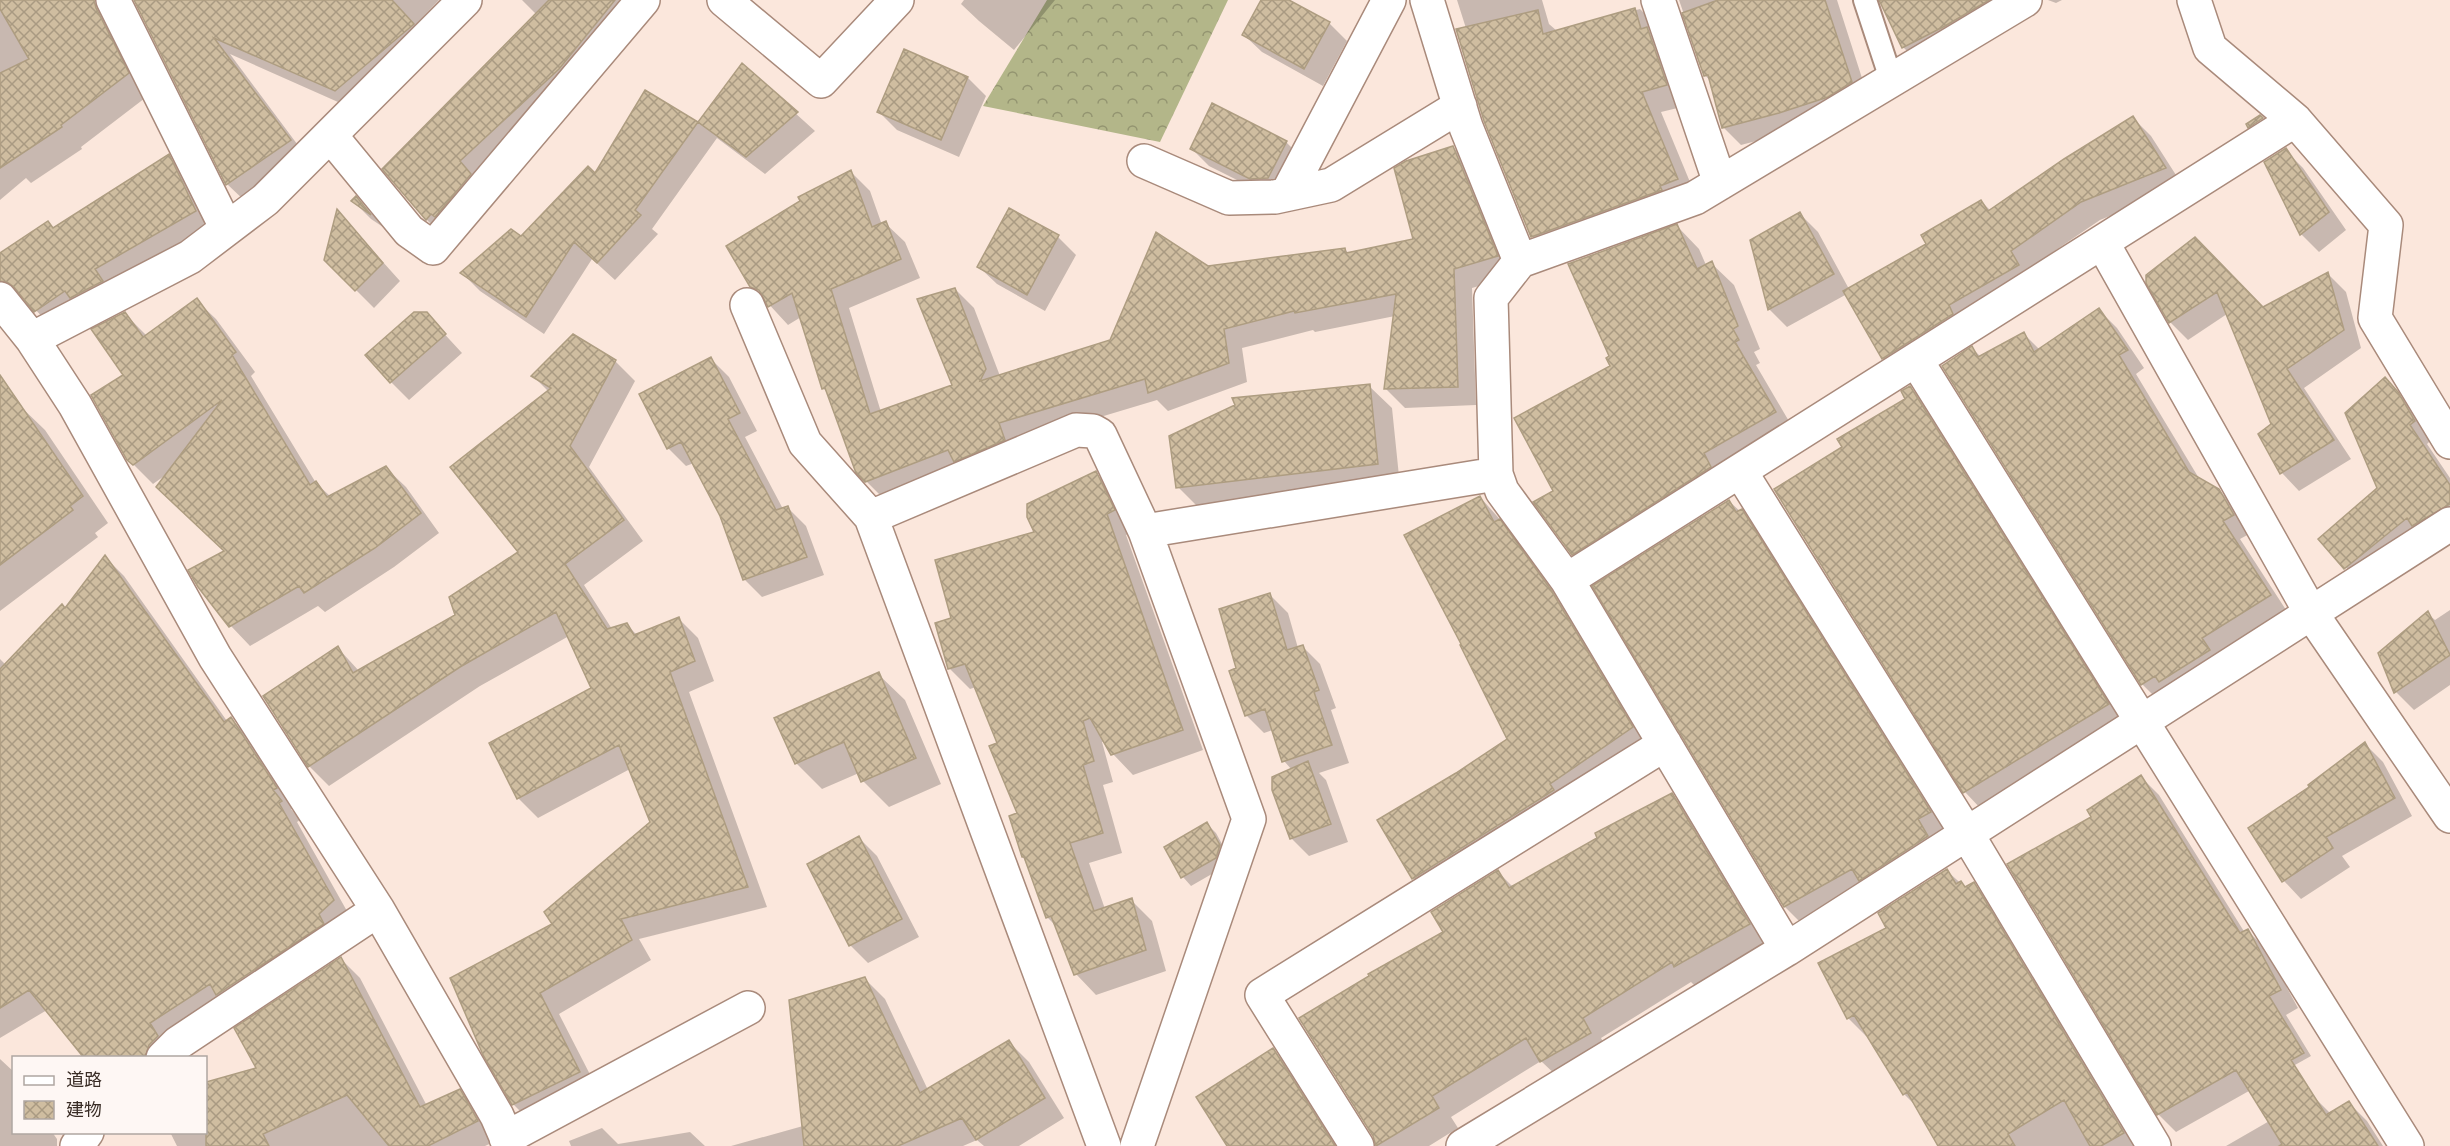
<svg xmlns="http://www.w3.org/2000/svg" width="2450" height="1146" viewBox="0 0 2450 1146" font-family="'Fira Sans','Noto Sans JP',sans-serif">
	<defs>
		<pattern id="forest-crowns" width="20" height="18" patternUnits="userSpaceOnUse" patternTransform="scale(1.5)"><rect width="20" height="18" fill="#b3b689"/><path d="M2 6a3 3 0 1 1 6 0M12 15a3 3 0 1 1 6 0" fill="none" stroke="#939470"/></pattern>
		<pattern id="building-cross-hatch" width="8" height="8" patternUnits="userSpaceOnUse" patternTransform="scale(1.5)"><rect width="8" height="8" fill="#cfbda0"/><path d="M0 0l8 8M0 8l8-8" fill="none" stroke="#a99a82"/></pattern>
	</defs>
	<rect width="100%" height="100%" fill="#fbe7dc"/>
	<!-- forest -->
	<path fill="url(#forest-crowns)" d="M 1047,0 L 1228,0 L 1160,142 L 983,106 Z"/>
	<!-- shadow -->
	<path fill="#0003" d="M 0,0 L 94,2 L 116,23 L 149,95 L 81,147 L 82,149 L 31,183 L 26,178 L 0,200 Z
		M 136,0 L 439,0 L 415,25 L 432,45 L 356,110 L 230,54 L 309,160 L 247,203 L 227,184 Z
		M 522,0 L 648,0 L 442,235 L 423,216 L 537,15 Z
		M 964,0 L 1055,0 L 1014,50 L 979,21 L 961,4 Z
		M 1263,0 L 1286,0 L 1329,23 L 1347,41 L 1323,86 L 1262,52 L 1244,35 Z
		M 1457,0 L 1542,0 L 1549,24 L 1557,31 L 1640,9 L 1660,29 L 1686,106 L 1661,112 L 1697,199 L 1552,257 L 1532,236 Z
		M 1679,0 L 1837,0 L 1869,100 L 1798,130 L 1741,145 L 1723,127 L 1711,82 L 1705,75 Z
		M 1881,0 L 2039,0 L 1921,65 L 1903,47 Z
		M 2048,0 L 2062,0 L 2056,3 Z
		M 742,65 L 815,131 L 765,174 L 717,138 L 652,229 L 658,234 L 615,280 L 592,259 L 544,334 L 480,291 L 462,273 L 522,238 L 596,176 L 645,92 L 699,124 Z
		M 968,78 L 986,96 L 959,157 L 897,130 L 879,112 Z
		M 2133,118 L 2151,136 L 2183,186 L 2100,220 L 2028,269 L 1901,376 L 1883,358 L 1847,294 L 1787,327 L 1769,309 L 1800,214 L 1818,232 L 1849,289 L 1928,244 L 1981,201 L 1991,211 Z
		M 1286,142 L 1304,160 L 1269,196 L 1209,166 L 1191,148 Z
		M 1453,147 L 1472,167 L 1516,275 L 1472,288 L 1476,405 L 1405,408 L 1386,389 L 1395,316 L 1315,332 L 1313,330 L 1242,348 L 1247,382 L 1168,411 L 1157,400 L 1017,442 L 885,500 L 866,481 L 829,394 L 823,388 L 801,317 L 788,325 L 752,286 L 851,172 L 870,191 L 882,225 L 885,223 L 905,242 L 920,278 L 849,308 L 881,412 L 954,386 L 955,289 L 974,308 L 1000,376 L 1111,341 L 1208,267 L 1345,249 L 1349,254 L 1415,240 Z
		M 2285,150 L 2303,168 L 2346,230 L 2319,252 L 2301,234 L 2266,162 Z
		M 168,156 L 186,173 L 213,229 L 53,329 L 26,299 L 16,298 L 0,311 L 0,255 L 48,223 L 54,229 Z
		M 356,198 L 374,216 L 383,227 L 371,219 L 353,201 Z
		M 1010,210 L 1058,237 L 1076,255 L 1045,311 L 997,284 L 979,267 Z
		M 338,212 L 400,281 L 374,308 L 326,260 Z
		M 1677,226 L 1699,249 L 1706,265 L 1711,263 L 1734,285 L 1760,349 L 1754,352 L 1760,363 L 1756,365 L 1797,435 L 1595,576 L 1573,554 L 1555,492 Z
		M 2213,257 L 2263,309 L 2328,274 L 2346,292 L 2361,348 L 2304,388 L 2351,459 L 2299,491 L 2282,473 L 2260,435 L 2273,425 L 2227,314 L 2188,340 L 2170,322 Z
		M 196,300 L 216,319 L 255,372 L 251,376 L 316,483 L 331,497 L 386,468 L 406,487 L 439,533 L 394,567 L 325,612 L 318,606 L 250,646 L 231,626 L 199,587 L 225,552 L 167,474 L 153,484 L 128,459 L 125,314 L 147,336 Z
		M 2099,310 L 2117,328 L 2144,368 L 2136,374 L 2200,480 L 2219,490 L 2237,509 L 2251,533 L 2240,539 L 2288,613 L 2160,702 L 2142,684 L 1972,348 L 1981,357 L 2024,334 L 2040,350 Z
		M 426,314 L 462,353 L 409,400 L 391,382 Z
		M 711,359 L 729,377 L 757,431 L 745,437 L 783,509 L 788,508 L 806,526 L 824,575 L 762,597 L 744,579 L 721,516 L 694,463 L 686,466 L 668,448 Z
		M 615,361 L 635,381 L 589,467 L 643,541 L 584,585 L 612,629 L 626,624 L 637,635 L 678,618 L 698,638 L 714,681 L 689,692 L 767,907 L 639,939 L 651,960 L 559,1014 L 599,1092 L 533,1124 L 513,1104 L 554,924 L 652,823 L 630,769 L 538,818 L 518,798 L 593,689 L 569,636 L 480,686 L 329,786 L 309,766 L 338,648 L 359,671 L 457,616 L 520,553 L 549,392 L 533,376 Z
		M 2385,380 L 2416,412 L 2432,439 L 2427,444 L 2450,478 L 2450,532 L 2363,586 L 2320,539 L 2379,489 Z
		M 1369,386 L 1392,408 L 1400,486 L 1200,509 L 1178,487 Z
		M 1910,387 L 1928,405 L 2126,722 L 1982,810 L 1965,792 L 1844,448 L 1907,400 Z
		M 18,404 L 45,430 L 108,523 L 95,533 L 98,537 L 0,611 L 0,418 Z
		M 1096,473 L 1116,494 L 1134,531 L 1126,535 L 1203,750 L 1133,775 L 1113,754 L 1105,741 L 1102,742 L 1113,782 L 1103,785 L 1122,853 L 1089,863 L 1105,909 L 1131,900 L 1152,921 L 1166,971 L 1096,995 L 1076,974 L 1057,927 L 1047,917 L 1023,856 L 1019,814 L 998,744 L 976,687 L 970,689 L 949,668 L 953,619 Z
		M 1480,497 L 1521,543 L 1573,614 L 1654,750 L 1435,901 L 1413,878 L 1379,821 L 1457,775 L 1509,740 Z
		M 1729,501 L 1759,529 L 1948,830 L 1803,925 L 1785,907 L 1594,587 Z
		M 105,557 L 124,576 L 227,721 L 231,719 L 250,738 L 295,807 L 291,809 L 300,820 L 297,822 L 352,920 L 175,1058 L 86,1058 L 47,1010 L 0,1038 L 0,659 L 6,665 L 65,610 Z
		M 1270,595 L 1288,613 L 1298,648 L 1302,646 L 1320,664 L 1336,708 L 1331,710 L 1349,763 L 1319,773 L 1326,780 L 1348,842 L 1309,856 L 1291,838 L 1292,770 L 1284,761 L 1273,730 L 1264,733 L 1246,715 L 1238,669 Z
		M 2450,610 L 2450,685 L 2414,710 L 2396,692 L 2427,613 L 2435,620 Z
		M 878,674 L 905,700 L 941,784 L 889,807 L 863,781 L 859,773 L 822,789 L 796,763 Z
		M 2365,744 L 2383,762 L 2412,816 L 2342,856 L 2350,867 L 2301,899 L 2284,881 L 2311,788 Z
		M 2141,777 L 2159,795 L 2245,933 L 2248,931 L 2266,949 L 2298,1008 L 2286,1015 L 2311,1056 L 2176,1132 L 2158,1114 L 2093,818 Z
		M 1672,795 L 1692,815 L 1769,944 L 1695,986 L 1691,982 L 1601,1038 L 1610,1054 L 1562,1081 L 1541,1061 L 1451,1117 L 1458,1128 L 1429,1146 L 1376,1146 L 1374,1135 L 1445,932 L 1498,872 L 1514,888 Z
		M 1207,824 L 1216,833 L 1228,855 L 1224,867 L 1191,886 L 1183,877 Z
		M 859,838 L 877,856 L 919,937 L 868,963 L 850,945 Z
		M 1947,871 L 1966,888 L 1973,884 L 1991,901 L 2138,1146 L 1939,1146 L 1917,1107 L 1904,1094 L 1868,1035 L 1866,1036 L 1848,1018 L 1888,928 Z
		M 341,959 L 360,978 L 427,1106 L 460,1091 L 479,1110 L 496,1141 L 485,1146 L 177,1146 L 170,1132 L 206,1132 L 206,1083 L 258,1069 Z
		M 865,979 L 885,999 L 928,1090 L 1009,1042 L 1029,1062 L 1064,1118 L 1019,1146 L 984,1146 L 977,1140 L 963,1146 L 731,1146 L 803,1126 Z
		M 1273,1050 L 1291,1068 L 1340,1146 L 1229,1146 Z
		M 0,1059 L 14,1072 L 14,1132 L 52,1132 L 57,1139 L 57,1146 L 0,1146 Z
		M 2313,1096 L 2331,1114 L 2349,1103 L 2367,1121 L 2383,1146 L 2226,1146 Z
		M 602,1128 L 618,1144 L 690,1132 L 705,1146 L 571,1146 L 569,1141 Z"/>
	<!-- building -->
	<path fill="url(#building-cross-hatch)" stroke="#ae9d81" stroke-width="1.5" d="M 0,0 L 94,0 L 96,8 L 129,73 L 61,125 L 62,127 L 0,168 L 0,73 L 29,59 L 0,9 Z
		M 134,0 L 392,0 L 414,24 L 335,91 L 214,38 L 291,140 L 226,185 Z
		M 549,0 L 615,0 L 559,69 L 460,161 L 471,174 L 435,217 L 431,214 L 426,220 L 382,169 Z
		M 1261,0 L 1289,0 L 1330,22 L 1304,69 L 1242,35 Z
		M 1718,0 L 1825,0 L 1852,82 L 1828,97 L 1779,113 L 1722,128 L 1708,75 L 1704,76 L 1682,13 Z
		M 1879,0 L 1989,0 L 1945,26 L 1902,48 Z
		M 1635,8 L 1641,29 L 1647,27 L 1667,85 L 1642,92 L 1678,179 L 1660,186 L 1662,190 L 1531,237 L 1484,121 L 1456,29 L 1538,10 L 1543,34 Z
		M 904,49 L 968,77 L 941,140 L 877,112 Z
		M 742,63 L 798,112 L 746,157 L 698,122 Z
		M 645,90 L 698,122 L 635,210 L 641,215 L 597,263 L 574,242 L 526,317 L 460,273 L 511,229 L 521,236 L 588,166 L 595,173 Z
		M 1212,103 L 1287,141 L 1268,178 L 1250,179 L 1190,149 Z
		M 2260,115 L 2263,118 L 2248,128 L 2246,124 Z
		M 2133,116 L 2166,168 L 2081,202 L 2011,251 L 2019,265 L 1949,305 L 1953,314 L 1882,359 L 1843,291 L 1926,244 L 1921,235 L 1981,200 L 1988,211 L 2064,159 Z
		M 1453,146 L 1498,256 L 1454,269 L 1458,387 L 1384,389 L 1396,294 L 1295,313 L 1294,311 L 1224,329 L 1229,363 L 1148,393 L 1145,379 L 999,423 L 1005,440 L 954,462 L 948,450 L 865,482 L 856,473 L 825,388 L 822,389 L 792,293 L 768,307 L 759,290 L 750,287 L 726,246 L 800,201 L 798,197 L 851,170 L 872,227 L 886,221 L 901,259 L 831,289 L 870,414 L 952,385 L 917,299 L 955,288 L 986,369 L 980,381 L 1110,340 L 1156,232 L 1208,266 L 1345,248 L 1346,253 L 1413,239 L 1394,168 L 1406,161 Z
		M 2286,148 L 2329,212 L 2300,235 L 2264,162 Z
		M 169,154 L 196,211 L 95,269 L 103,281 L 70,298 L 65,291 L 34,312 L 14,287 L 7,282 L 0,281 L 0,253 L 48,221 L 53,228 Z
		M 356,196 L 371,215 L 351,201 Z
		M 1009,208 L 1059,235 L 1027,295 L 977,267 Z
		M 337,209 L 383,263 L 355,291 L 324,260 Z
		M 1800,212 L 1834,274 L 1768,310 L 1750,240 Z
		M 1677,224 L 1697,269 L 1712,261 L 1738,326 L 1733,329 L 1739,340 L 1735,342 L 1776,412 L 1704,453 L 1711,467 L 1572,555 L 1533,502 L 1553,491 L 1514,418 L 1610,366 L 1606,358 L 1609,356 L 1568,264 Z
		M 2195,237 L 2263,307 L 2328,272 L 2344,330 L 2287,369 L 2334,440 L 2280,474 L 2258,434 L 2271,424 L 2217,292 L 2169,323 L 2146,283 L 2146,275 Z
		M 197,298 L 236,352 L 232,355 L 310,485 L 316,481 L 327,497 L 386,466 L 421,513 L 375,548 L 304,593 L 299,586 L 229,627 L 198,587 L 188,570 L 224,551 L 156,487 L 222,400 L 133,465 L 127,460 L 91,395 L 123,375 L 91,329 L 125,312 L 143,337 Z
		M 2099,308 L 2128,350 L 2119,355 L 2189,472 L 2219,489 L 2234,515 L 2223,521 L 2271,595 L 2202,638 L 2210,650 L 2159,682 L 2155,676 L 2141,685 L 1942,366 L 1972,346 L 1978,357 L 2024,332 L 2034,352 Z
		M 414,312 L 427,312 L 446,334 L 390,383 L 365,355 Z
		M 573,334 L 616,360 L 570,446 L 624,520 L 565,564 L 607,629 L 627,623 L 634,635 L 679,617 L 695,661 L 670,672 L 748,887 L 621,919 L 632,940 L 540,993 L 580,1072 L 512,1105 L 483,1055 L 450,978 L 552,924 L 544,912 L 650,822 L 619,745 L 517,799 L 489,743 L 591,688 L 556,612 L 460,667 L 308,767 L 263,696 L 338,646 L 353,673 L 455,615 L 449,597 L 518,552 L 450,467 L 551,388 L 531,376 Z
		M 711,357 L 740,413 L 728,419 L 776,510 L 788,506 L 807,557 L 743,580 L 720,516 L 681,442 L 667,449 L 639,394 Z
		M 0,375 L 83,496 L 70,506 L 73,510 L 0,565 Z
		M 2385,377 L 2398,392 L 2415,421 L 2410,425 L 2450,485 L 2450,504 L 2412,526 L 2407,518 L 2344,569 L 2318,539 L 2377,488 L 2345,413 Z
		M 1370,384 L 1378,464 L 1176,488 L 1169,436 L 1235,405 L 1232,398 Z
		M 1910,386 L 2109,704 L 1963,793 L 1774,489 L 1842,447 L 1837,439 L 1905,399 L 1901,391 Z
		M 1096,471 L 1115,510 L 1107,514 L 1183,730 L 1111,755 L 1090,718 L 1083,721 L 1094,761 L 1083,765 L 1103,833 L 1070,843 L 1094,911 L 1132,898 L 1146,950 L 1074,975 L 1051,916 L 1046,918 L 1024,857 L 1022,857 L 1009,816 L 1017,813 L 989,746 L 997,743 L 965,664 L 948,669 L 935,623 L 951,618 L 935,560 L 1034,532 L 1027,517 L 1027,504 Z
		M 1480,496 L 1494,522 L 1500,519 L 1551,590 L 1633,727 L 1550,784 L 1554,790 L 1412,879 L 1377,820 L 1456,773 L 1507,739 L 1460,645 L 1461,644 L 1404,535 Z
		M 1729,500 L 1736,512 L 1742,509 L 1931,812 L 1918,819 L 1928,836 L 1859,881 L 1852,869 L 1784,907 L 1592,586 Z
		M 105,555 L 224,722 L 231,717 L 277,788 L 273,790 L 282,801 L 279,803 L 334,900 L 319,914 L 324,924 L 216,995 L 210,984 L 150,1023 L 158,1036 L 149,1045 L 145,1058 L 84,1058 L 29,990 L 0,1008 L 0,669 L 62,604 L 65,608 Z
		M 1270,593 L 1287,650 L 1303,645 L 1319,690 L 1314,692 L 1332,745 L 1282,762 L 1265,709 L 1245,716 L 1229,671 L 1236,668 L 1219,609 Z
		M 2428,611 L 2450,655 L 2394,693 L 2378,653 Z
		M 879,672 L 916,758 L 861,782 L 844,742 L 795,764 L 774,718 Z
		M 2365,742 L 2395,798 L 2326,837 L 2333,848 L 2282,882 L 2248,828 L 2309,787 L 2308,785 Z
		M 1308,761 L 1331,824 L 1290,839 L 1272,790 L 1272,777 Z
		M 2141,775 L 2240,933 L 2248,929 L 2281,990 L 2269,996 L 2304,1053 L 2291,1060 L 2326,1115 L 2349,1101 L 2378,1146 L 2279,1146 L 2282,1144 L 2236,1070 L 2157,1115 L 2007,864 L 2091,817 L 2087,810 Z
		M 1672,793 L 1750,924 L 1674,967 L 1672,962 L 1583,1018 L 1591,1033 L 1540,1062 L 1526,1038 L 1432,1096 L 1439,1108 L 1376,1146 L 1373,1136 L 1299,1018 L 1369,976 L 1368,974 L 1443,932 L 1431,912 L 1498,870 L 1509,888 L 1597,838 L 1595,833 Z
		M 1207,822 L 1220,845 L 1216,858 L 1181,878 L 1164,847 Z
		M 859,836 L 902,919 L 849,946 L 807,864 Z
		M 1947,869 L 1956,884 L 1961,881 L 1965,887 L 1974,882 L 2124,1133 L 2101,1146 L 2090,1146 L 2064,1100 L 2008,1134 L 2015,1146 L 1938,1146 L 1907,1092 L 1903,1095 L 1854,1015 L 1847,1019 L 1818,963 L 1886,928 L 1878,913 Z
		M 341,957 L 420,1107 L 460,1089 L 478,1121 L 428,1146 L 389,1146 L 347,1095 L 263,1134 L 269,1146 L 206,1146 L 206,1082 L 256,1068 L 234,1028 Z
		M 865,977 L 920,1093 L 1009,1040 L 1045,1098 L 976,1140 L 962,1118 L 898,1146 L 804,1146 L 789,1000 Z
		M 1273,1048 L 1335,1146 L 1227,1146 L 1196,1097 Z"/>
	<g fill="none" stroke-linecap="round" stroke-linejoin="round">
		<!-- service casing -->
		<g stroke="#a98a7b" stroke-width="26">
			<path id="service" d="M 1865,0 L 1891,79"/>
		</g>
		<!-- minor casing -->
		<g stroke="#a98a7b" stroke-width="36">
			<path id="minor" d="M 113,0 L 227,229
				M 724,0 L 821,81 L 897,0
				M 1427,0 L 1466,127 L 1520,261
				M 1658,0 L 1720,183
				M 2194,0 L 2210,48 L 2295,120 L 2386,225 L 2375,318 L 2450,442
				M 330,135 L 409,231 L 433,248 L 643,0
				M 1144,161 L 1229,198 L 1275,197 L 1331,185 L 1460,106
				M 1287,194 L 1389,0
				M 2102,242 L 2311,613 L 2450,816
				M 0,299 L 32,339 L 75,405 L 215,657 L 378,910 L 497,1116 L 510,1146
				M 747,305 L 805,443 L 871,517 L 1104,1146
				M 32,339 L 190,257 L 265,200 L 465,0
				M 1916,360 L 2407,1146
				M 1740,471 L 1967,834 L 2154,1146
				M 871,517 L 1076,430 L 1093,431 L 1100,435 L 1145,531 L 1249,819 L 1137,1146
				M 1145,531 L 1496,474
				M 1567,580 L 2295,120
				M 1787,949 L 1567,580 L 1502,491 L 1496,474 L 1491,298 L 1520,261 L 1695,198 L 2025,0
				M 163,1058 L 178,1043 L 378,910
				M 506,1138 L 748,1008
				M 77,1146 L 87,1132
				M 1357,1146 L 1262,995 L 1665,744
				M 1463,1146 L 1787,949 L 2450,524"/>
		</g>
		<!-- service -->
		<use href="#service" stroke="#fff" stroke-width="22"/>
		<!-- minor -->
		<use href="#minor" stroke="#fff" stroke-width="33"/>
	</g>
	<!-- legend -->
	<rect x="12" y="1056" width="195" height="78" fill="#fef7f4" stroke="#afa6a1" stroke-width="1.5"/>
	<rect x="24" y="1076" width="30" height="9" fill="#ffffff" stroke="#afa6a1" stroke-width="1.5"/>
	<text x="66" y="1086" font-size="18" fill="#392c25">道路</text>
	<rect x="24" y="1101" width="30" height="18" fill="url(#building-cross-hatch)" stroke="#afa6a1" stroke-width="1.5"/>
	<text x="66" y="1116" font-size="18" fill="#392c25">建物</text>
</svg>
